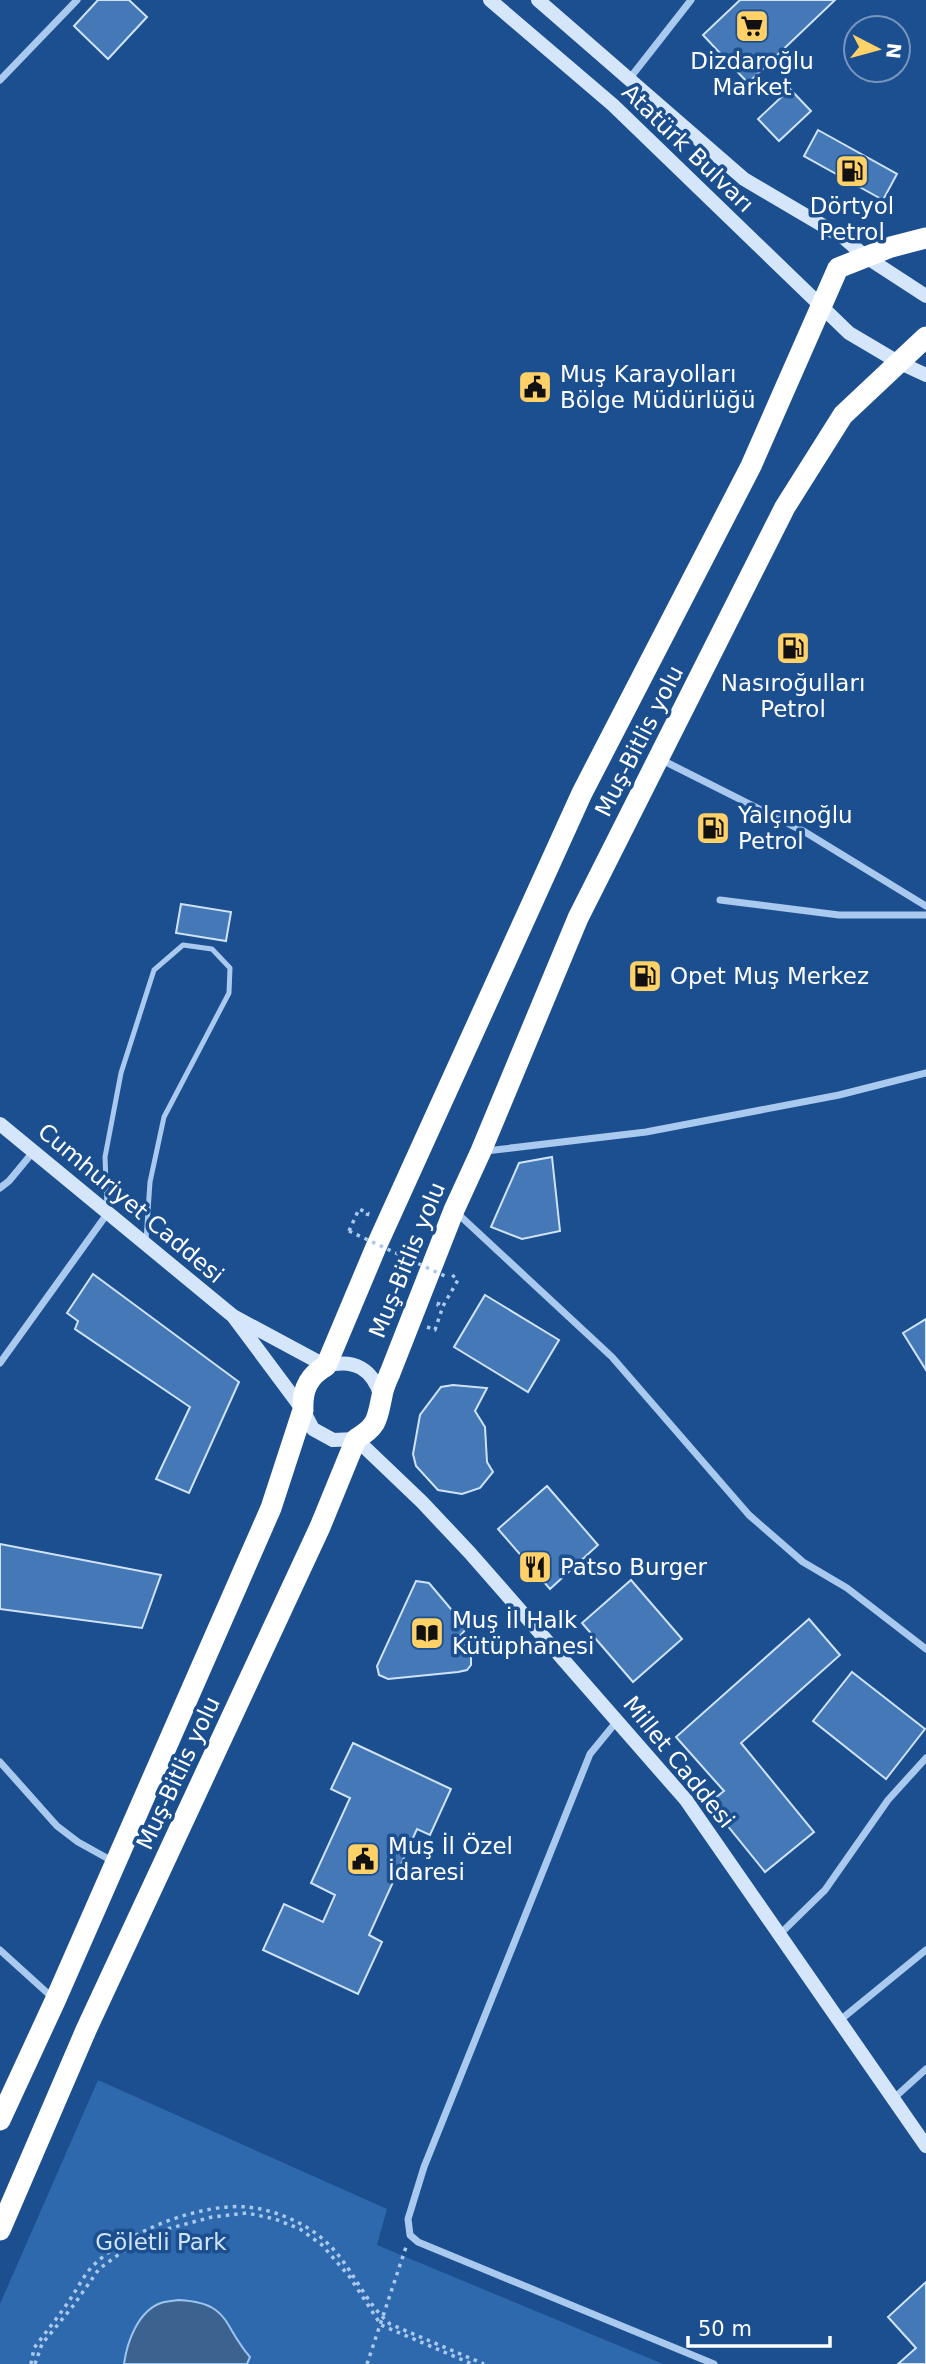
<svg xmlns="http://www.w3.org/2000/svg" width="926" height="2364" viewBox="0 0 926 2364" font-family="'DejaVu Sans',sans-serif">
	<rect width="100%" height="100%" fill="#1b4f8f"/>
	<!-- green -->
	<path fill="#2e69ad" d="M 98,2080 L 387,2209 L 377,2245 L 663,2364 L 0,2364 L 0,2304 Z"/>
	<!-- water -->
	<path fill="#3c6290" stroke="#9cc4f0" stroke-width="2" d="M 179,2300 C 231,2303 222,2325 250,2357 L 247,2364 L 124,2364 C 127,2342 138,2311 161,2303 C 167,2301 173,2301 179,2300 Z"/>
	<!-- building -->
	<path fill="#4478b7" stroke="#cfe3fa" stroke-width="2" d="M 98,0 L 129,0 L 147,17 L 108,59 L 74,26 Z
		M 740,0 L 835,0 L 748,83 L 703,35 Z
		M 790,89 L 811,111 L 779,141 L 758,119 Z
		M 818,130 L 897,174 L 883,200 L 804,156 Z
		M 181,904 L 231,912 L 226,941 L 176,933 Z
		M 552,1157 L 560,1231 L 522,1239 L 491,1227 L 519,1163 Z
		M 93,1274 L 239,1382 L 189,1493 L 156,1479 L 190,1407 L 75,1329 L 78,1321 L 67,1313 Z
		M 485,1295 L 559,1340 L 528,1392 L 454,1347 Z
		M 926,1319 L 926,1370 L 903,1333 Z
		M 453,1385 L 487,1388 L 475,1411 L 485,1427 L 487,1462 L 493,1472 L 480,1488 L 462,1494 L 438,1490 L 416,1466 L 413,1454 L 420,1415 L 441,1387 Z
		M 547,1486 L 598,1545 L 550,1589 L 498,1529 Z
		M 0,1544 L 161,1575 L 142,1628 L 0,1609 Z
		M 631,1580 L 682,1639 L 633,1682 L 582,1623 Z
		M 416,1581 L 429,1583 L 467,1628 L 458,1638 L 471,1653 L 471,1665 L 467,1670 L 458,1672 L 388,1679 L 379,1675 L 377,1666 Z
		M 809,1619 L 840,1655 L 741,1743 L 814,1832 L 765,1872 L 709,1803 L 724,1791 L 676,1737 Z
		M 852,1672 L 925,1729 L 886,1779 L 813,1721 Z
		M 353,1743 L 451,1789 L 430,1835 L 417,1829 L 369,1935 L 382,1942 L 358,1994 L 263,1950 L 284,1904 L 323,1922 L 335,1895 L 311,1883 L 350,1798 L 331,1789 Z
		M 926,2282 L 926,2364 L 898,2364 L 916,2348 L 888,2317 Z"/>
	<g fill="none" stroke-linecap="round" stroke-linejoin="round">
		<!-- path -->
		<path stroke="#a9c9ee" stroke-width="3.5" stroke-dasharray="3.5 5" stroke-linecap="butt" d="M 349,1231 L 359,1209 L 368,1213 L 367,1216
			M 439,1302 L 438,1305 L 443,1306 L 458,1280 L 451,1274
			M 427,1327 L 435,1330 L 443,1306
			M 31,2364 L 34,2348 C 46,2332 58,2317 69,2301 C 78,2288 85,2272 97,2262 C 131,2230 201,2203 248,2207 C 275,2210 306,2223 325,2241 C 352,2265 364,2302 390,2324 L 484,2364
			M 35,2364 L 42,2344 L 73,2306 L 99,2269 L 122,2252 L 167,2229 L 212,2217 L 247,2213 L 275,2219 L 300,2229 L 322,2245 L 349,2276 L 381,2325 L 472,2364
			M 367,2364 L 406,2247"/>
		<!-- lane -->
		<path stroke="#a9c9ee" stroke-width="5" d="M 107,1207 L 105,1157 L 121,1073 L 154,970 L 183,945 L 212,949 L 230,968 L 229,993 L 164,1117 L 150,1182 L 146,1240"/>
		<!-- street -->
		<path stroke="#a9c9ee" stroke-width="7" d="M 630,78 L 691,0
			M 0,80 L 77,0
			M 660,759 L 805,832 L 926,906
			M 720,900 L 839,915 L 926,915
			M 486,1151 L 646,1132 L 839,1095 L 926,1073
			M 0,1188 L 9,1181 L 33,1152
			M 457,1213 L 612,1357 L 749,1515 L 803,1562 L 847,1588 L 926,1649
			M 0,1363 L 107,1214
			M 617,1721 L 590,1754 L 424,2167 L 408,2219 L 410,2235 L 418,2242 L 714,2364
			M 0,1762 L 57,1826 L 78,1842 L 114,1862
			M 780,1934 L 825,1890 L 888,1800 L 926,1758
			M 0,1950 L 54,1999
			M 839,2021 L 926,1950
			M 893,2099 L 926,2069"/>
		<!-- secondary -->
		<path stroke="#d6e6fa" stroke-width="14" d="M 490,0 L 613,105 L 849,333 L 898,362 L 926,375
			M 538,0 L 744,179 L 844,238 L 866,257 L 926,296
			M 0,1124 L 233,1316 L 326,1366 C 354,1358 373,1369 381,1397
			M 233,1316 L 303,1410 L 313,1429 L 333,1440 L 356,1439 L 422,1502 L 470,1553 L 686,1800 L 926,2146"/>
		<!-- highway -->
		<path stroke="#fff" stroke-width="21" d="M 0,2120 L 55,2001 L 271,1508 L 303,1410 C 302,1390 308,1376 326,1366 L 376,1247 L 582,793 L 751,466 L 838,268 L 891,247 L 926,238
			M 0,2230 L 86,2030 L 320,1527 L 356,1439 C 378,1426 377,1419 382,1396 C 383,1388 387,1380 390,1373 L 454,1210 L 481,1151 L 578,918 L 785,507 L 843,415 L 926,337"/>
		<!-- path-bridge -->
		<path stroke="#a9c9ee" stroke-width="3.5" stroke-dasharray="3.5 5" stroke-linecap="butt" d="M 349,1231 L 449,1278"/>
	</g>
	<!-- icons -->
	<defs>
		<g id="supermarket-square" transform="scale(1.75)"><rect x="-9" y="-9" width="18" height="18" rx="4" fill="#ffd166" stroke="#1b4f8f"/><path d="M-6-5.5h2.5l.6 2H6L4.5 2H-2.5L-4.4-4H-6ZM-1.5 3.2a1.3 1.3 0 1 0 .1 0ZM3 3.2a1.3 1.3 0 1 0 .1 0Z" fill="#111"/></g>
		<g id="fuel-square" transform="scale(1.75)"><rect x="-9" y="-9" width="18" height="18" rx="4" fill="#ffd166" stroke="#1b4f8f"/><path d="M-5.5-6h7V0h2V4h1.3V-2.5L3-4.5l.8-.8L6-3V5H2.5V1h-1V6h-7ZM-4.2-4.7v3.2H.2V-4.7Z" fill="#111"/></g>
		<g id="civic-square" transform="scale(1.75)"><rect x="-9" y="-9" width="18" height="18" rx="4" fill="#ffd166" stroke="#1b4f8f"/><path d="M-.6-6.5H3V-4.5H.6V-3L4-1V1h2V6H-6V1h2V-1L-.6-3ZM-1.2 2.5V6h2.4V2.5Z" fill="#111"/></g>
		<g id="restaurant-square" transform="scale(1.75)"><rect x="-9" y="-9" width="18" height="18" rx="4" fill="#ffd166" stroke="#1b4f8f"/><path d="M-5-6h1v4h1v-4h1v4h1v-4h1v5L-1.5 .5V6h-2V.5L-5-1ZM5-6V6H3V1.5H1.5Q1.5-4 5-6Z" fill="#111"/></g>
		<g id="library-square" transform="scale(1.75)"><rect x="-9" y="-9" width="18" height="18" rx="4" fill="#ffd166" stroke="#1b4f8f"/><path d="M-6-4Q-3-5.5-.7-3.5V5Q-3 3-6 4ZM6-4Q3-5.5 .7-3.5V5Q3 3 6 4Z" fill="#111"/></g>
	</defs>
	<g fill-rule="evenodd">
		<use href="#supermarket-square" x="752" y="26"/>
		<use href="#fuel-square" x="852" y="171"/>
		<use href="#civic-square" x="535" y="387"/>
		<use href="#fuel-square" x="793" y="648"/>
		<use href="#fuel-square" x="713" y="828"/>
		<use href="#fuel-square" x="645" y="976"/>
		<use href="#restaurant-square" x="535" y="1567"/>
		<use href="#library-square" x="427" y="1633"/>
		<use href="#civic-square" x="363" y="1859"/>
	</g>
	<g text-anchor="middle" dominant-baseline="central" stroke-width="7" stroke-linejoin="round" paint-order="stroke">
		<!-- poi labels -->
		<g font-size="23" fill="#fff" stroke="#1b4f8f" text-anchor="start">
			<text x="752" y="61" text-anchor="middle">Dizdaroğlu<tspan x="752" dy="26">Market</tspan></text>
			<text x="852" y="206" text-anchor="middle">Dörtyol<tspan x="852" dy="26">Petrol</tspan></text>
			<text x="560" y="374">Muş Karayolları<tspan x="560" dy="26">Bölge Müdürlüğü</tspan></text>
			<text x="793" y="683" text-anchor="middle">Nasıroğulları<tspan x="793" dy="26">Petrol</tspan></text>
			<text x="738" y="815">Yalçınoğlu<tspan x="738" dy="26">Petrol</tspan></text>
			<text x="670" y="976">Opet Muş Merkez</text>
			<text x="560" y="1567">Patso Burger</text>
			<text x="452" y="1620">Muş İl Halk<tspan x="452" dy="26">Kütüphanesi</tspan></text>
			<text x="388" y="1846">Muş İl Özel<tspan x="388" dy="26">İdaresi</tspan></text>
		</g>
		<!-- street labels -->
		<g font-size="23" fill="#fff" stroke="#1b4f8f">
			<text transform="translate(688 148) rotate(44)">Atatürk Bulvarı</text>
			<text transform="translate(639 741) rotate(-63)">Muş-Bitlis yolu</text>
			<text transform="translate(131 1203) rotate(40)">Cumhuriyet Caddesi</text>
			<text transform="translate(407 1260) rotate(-68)">Muş-Bitlis yolu</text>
			<text transform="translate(679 1762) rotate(51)">Millet Caddesi</text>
			<text transform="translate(178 1773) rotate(-65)">Muş-Bitlis yolu</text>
		</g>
		<!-- park labels -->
		<g font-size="23" fill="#cfe3fa" stroke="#1b4f8f">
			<text x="161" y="2242">Göletli Park</text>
		</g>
	</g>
	<!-- north arrow -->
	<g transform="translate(877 49) rotate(96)"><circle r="33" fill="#1b4f8f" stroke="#7695bc" stroke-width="2"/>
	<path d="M0-5L12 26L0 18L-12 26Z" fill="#ffd166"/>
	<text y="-10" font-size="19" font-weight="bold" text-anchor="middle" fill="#ffffff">N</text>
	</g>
	<!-- scale -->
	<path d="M688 2336v10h142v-10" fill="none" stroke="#ffffff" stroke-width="3.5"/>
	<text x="698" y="2336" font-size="21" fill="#ffffff" stroke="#1b4f8f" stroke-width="5" paint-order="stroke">50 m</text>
</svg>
